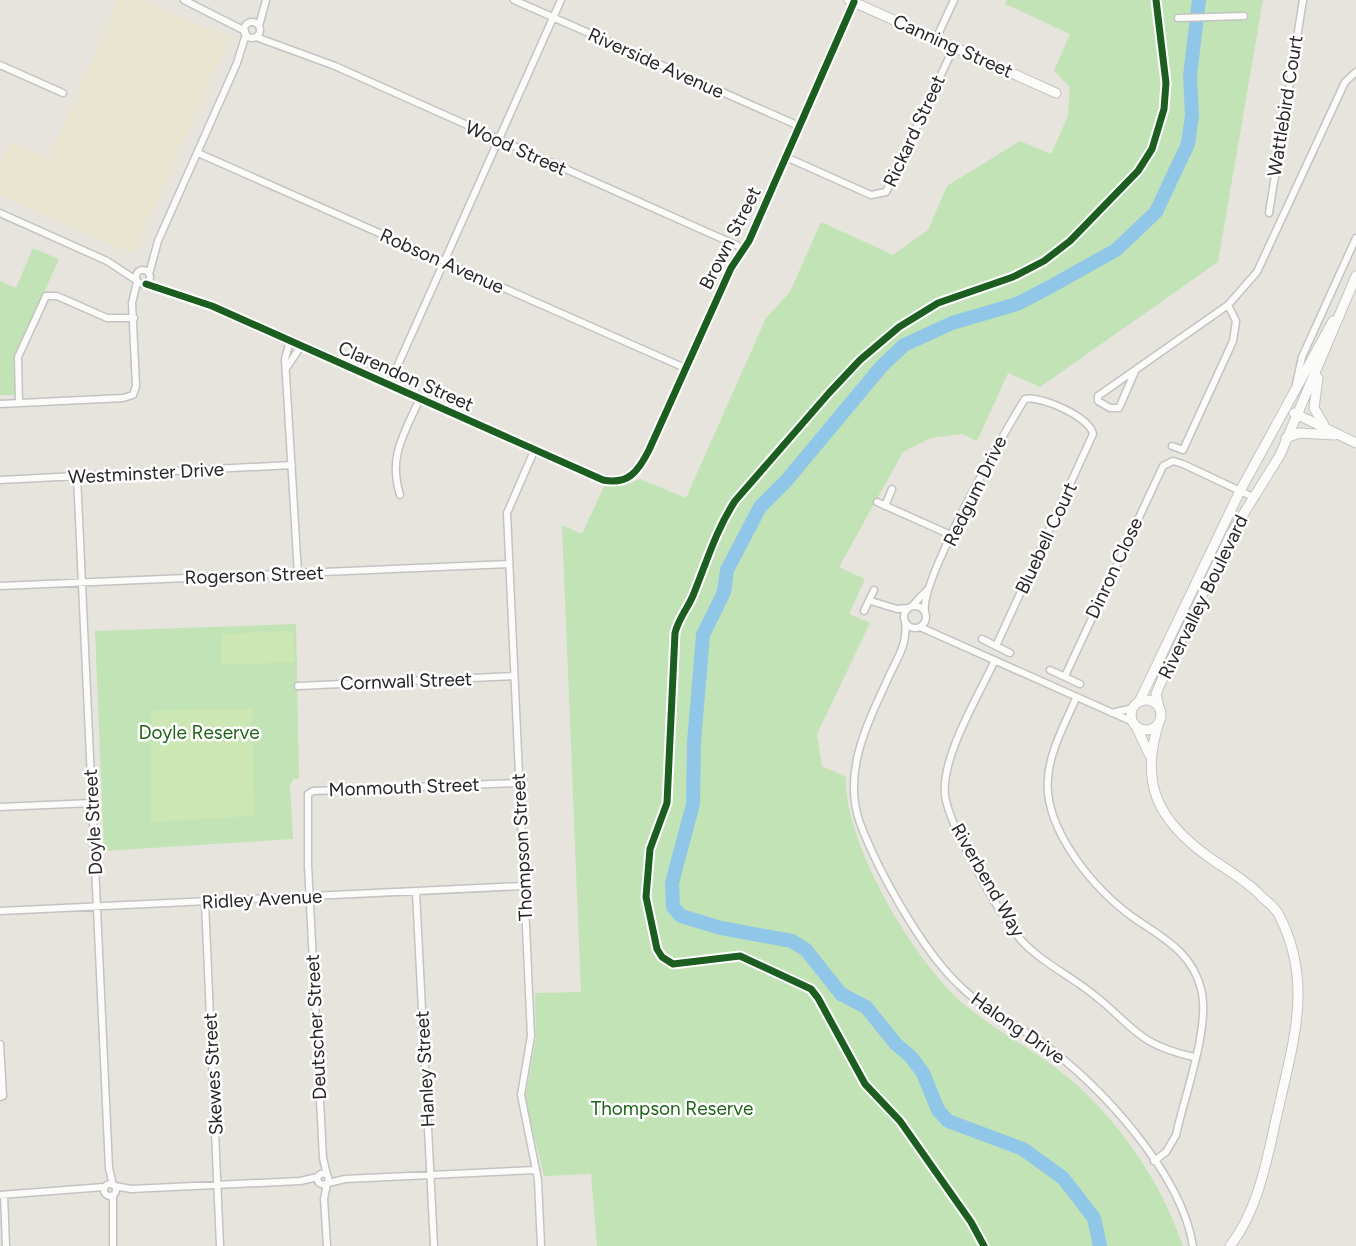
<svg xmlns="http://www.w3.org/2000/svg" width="1356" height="1246" viewBox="0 0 1356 1246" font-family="Figtree,sans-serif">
	<rect width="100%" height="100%" fill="#e6e4dd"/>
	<!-- education -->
	<path fill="#e9e5d1" d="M 118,0 L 142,0 L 230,38 L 135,252 L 131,253 L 0,196 L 0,164 L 10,142 L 49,158 Z"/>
	<!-- green -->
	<path fill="#c2e3b5" d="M 1007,0 L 1263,0 L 1218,262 L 1040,387 L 1008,373 L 977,441 L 962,434 L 931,438 L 903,452 L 839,567 L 865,579 L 849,614 L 870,623 L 817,734 L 822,766 L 846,777 C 843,843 916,965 967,1007 C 1003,1036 1045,1055 1079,1087 C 1126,1131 1162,1185 1183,1246 L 597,1246 L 591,1174 L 544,1176 L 525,1099 L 536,1038 L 535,993 L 581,992 L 562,525 L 582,534 L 605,484 L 623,486 L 640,479 L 686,498 L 766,318 L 790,292 L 821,222 L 893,255 L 928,230 L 947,186 L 1020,141 L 1051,154 L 1068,116 L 1070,87 L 1054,71 L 1070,34 L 1005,4 Z
		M 33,248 L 59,259 L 15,358 L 16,395 L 0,395 L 0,281 L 16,288 Z
		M 296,624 L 299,778 L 293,779 L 290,786 L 293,839 L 104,851 L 95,631 Z"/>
	<!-- pitch -->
	<path fill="#cce7b3" d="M 293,631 L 294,662 L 221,665 L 221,634 Z
		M 252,709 L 254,816 L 151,822 L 151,711 Z"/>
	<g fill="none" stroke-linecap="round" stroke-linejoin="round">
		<!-- river -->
		<path stroke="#90c6e8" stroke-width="14" d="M 1100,1246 L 1094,1218 L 1063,1178 L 1023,1149 L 948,1121 L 938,1110 L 923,1073 L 911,1057 L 896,1044 L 866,1007 L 841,994 L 806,950 L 792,941 L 721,928 L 681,916 L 673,907 L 672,883 L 693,804 L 694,742 L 703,635 L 724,592 L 727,570 L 760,507 L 786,481 L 881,367 L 904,345 L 952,323 L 1017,304 L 1048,288 L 1116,250 L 1156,212 L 1188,144 L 1192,115 L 1190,76 L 1199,0"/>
		<!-- street casing -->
		<g stroke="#c3c3c3" stroke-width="9">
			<path id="street" d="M 184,0 L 245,31
				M 514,0 L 799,126
				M 1178,18 L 1244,16
				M244 30a8 8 0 1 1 16 0a8 8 0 1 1-16 0Z
				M 259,26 L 266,0
				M 256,37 L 335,66 L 745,249
				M 936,39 L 954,0
				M 0,65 L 63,93
				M 198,153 L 685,368
				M 786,157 L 871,195 L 886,192 L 954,47
				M 0,213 L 107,261 L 136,280
				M 1269,213 L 1303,0
				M136 277a7 7 0 1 1 14 0a7 7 0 1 1-14 0Z
				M 149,274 L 158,241 L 237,63 L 246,34
				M 146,284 L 212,306 L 603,480 C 628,485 638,472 649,450 L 731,268 L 749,241 L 854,2
				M 290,341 L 285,359 L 298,574
				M 287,367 L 301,346
				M 1136,369 L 1119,408 L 1110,408 L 1098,401 L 1098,396 L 1228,305 L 1257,272 L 1345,82 L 1356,72
				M 1296,384 L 1302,357 L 1356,238
				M 389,385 L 561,0
				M 19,403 L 18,357 L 46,296 L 57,296 L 107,318 L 134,318
				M 0,404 L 123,398 L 133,395 L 136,386 L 132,303 L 137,282
				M 1172,446 L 1183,450 L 1233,341 L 1236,321 L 1228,305
				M 534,451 L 507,513 L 531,1036 L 521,1095 L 538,1180 L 541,1246
				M 77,476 L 109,1168 L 113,1185
				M 0,480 L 292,465
				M 400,495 C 388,456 404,435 419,400
				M 877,502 L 953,536
				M 885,506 L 892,489
				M 0,586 L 509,564
				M 871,601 L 897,609 L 908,608
				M904 617a11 11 0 1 1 22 0a11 11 0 1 1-22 0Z
				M 912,606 L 927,590
				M 864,611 L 874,590
				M 925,611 C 920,581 1005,430 1025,399 C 1040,395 1090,417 1093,434 L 996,646
				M 905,622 C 908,641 899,656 891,672 C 870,718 841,771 860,823 C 878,871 922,950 959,985 C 983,1009 1013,1023 1041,1042 C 1100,1085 1181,1172 1193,1246
				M 920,627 L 1133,722
				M 982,639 L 1010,653
				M 994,662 C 978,697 941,757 945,795 C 948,824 1001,917 1021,940 C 1040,961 1067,974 1089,991 C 1133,1024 1134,1044 1194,1057
				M 1050,670 L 1080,684
				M 1065,676 L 1163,466 L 1173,461 L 1183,464 L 1255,498
				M 298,686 L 514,676
				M 1076,698 C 1065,724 1050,750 1048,778 C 1043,829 1095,891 1134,918 C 1163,938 1192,952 1201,989 C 1211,1026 1184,1097 1176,1135 L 1166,1152 L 1154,1161
				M 1112,713 L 1133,708
				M 0,807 L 92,803
				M 416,892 L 434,1246
				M 205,902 L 220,1246
				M 0,911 L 523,886
				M 0,1044 L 3,1096 L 0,1097
				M317.5 1179a5.5 5.5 0 1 1 11 0a5.5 5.5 0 1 1-11 0Z
				M 327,1175 L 323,1158 L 308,865 L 308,794 L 313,791 L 519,783
				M 328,1183 L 345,1179 L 536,1170
				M104 1190a6 6 0 1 1 12 0a6 6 0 1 1-12 0Z
				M 327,1184 L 324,1199 L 327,1246
				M 115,1186 L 131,1189 L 300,1181 L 318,1177
				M 0,1195 L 104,1187
				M 4,1195 L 6,1246
				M 113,1246 L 113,1195"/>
		</g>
		<!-- secondary casing -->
		<g stroke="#c3c3c3" stroke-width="11">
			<path id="secondary" d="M 849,0 L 1056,93
				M 1318,378 L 1314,408 L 1324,425
				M 1294,413 L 1356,443
				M 1286,438 L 1299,433 L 1335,435
				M1131 715a15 15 0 1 1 30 0a15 15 0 1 1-30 0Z
				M 1139,702 L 1240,491 L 1333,321
				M 1159,708 L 1156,694 L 1161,682 L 1231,534 L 1280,455 L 1356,276
				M 1159,722 C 1139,784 1158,821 1210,858 C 1227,870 1246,880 1261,896 C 1267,902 1275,907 1279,915 C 1313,981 1294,1039 1279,1106 C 1268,1153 1260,1208 1230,1246
				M 1136,726 L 1149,754"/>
		</g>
		<!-- street -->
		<use href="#street" stroke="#fbfbfa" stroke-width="6"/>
		<!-- secondary -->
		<use href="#secondary" stroke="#fbfbfa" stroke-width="9"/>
		<!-- cycleway casing -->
		<g stroke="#fff" stroke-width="11">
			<path id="cycleway" d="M 146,284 L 212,306 L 603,480 C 628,485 638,472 649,450 L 731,268 L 749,241 L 854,2
				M 984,1246 L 971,1222 L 900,1121 L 865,1084 L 818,998 L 811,989 L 740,956 L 673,964 L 662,957 L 657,949 L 646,897 L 650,849 L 667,803 L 675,633 C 679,617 689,607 694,593 C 707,561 716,530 735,501 L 829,393 L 860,360 L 899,327 L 938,303 L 1013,277 L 1044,261 L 1070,241 L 1138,171 L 1152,149 L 1164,109 L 1166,83 L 1156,0"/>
		</g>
		<!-- cycleway -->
		<use href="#cycleway" stroke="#1b5e20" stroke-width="7"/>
	</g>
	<g text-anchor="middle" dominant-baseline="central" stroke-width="5" stroke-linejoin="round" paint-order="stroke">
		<!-- street labels -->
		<g font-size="19" fill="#282828" stroke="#fff">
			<text transform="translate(953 46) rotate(24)">Canning Street</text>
			<text transform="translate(656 63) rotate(24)">Riverside Avenue</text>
			<text transform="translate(1285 106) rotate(-81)">Wattlebird Court</text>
			<text transform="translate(914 131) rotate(-65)">Rickard Street</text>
			<text transform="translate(516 148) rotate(24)">Wood Street</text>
			<text transform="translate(730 238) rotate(-63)">Brown Street</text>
			<text transform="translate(442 261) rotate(24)">Robson Avenue</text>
			<text transform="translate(406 376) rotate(24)">Clarendon Street</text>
			<text transform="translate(146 473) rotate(-3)">Westminster Drive</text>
			<text transform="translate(975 491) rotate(-64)">Redgum Drive</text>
			<text transform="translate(1046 538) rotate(-65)">Bluebell Court</text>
			<text transform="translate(1114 568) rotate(-65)">Dinron Close</text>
			<text transform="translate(254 575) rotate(-2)">Rogerson Street</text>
			<text transform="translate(1203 597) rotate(-64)">Rivervalley Boulevard</text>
			<text transform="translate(406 681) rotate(-2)">Cornwall Street</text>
			<text transform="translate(404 787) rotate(-2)">Monmouth Street</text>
			<text transform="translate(93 822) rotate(-93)">Doyle Street</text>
			<text transform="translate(522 847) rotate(-93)">Thompson Street</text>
			<text transform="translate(988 880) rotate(60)">Riverbend Way</text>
			<text transform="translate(262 899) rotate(-3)">Ridley Avenue</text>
			<text transform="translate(316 1027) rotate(-93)">Deutscher Street</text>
			<text transform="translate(1018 1028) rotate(35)">Halong Drive</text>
			<text transform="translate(425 1069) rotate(-93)">Hanley Street</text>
			<text transform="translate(213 1074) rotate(-93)">Skewes Street</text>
		</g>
		<!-- park labels -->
		<g font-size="19" fill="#1e6319" stroke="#fff">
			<text x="199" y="732">Doyle Reserve</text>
			<text x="672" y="1108">Thompson Reserve</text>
		</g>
	</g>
</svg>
